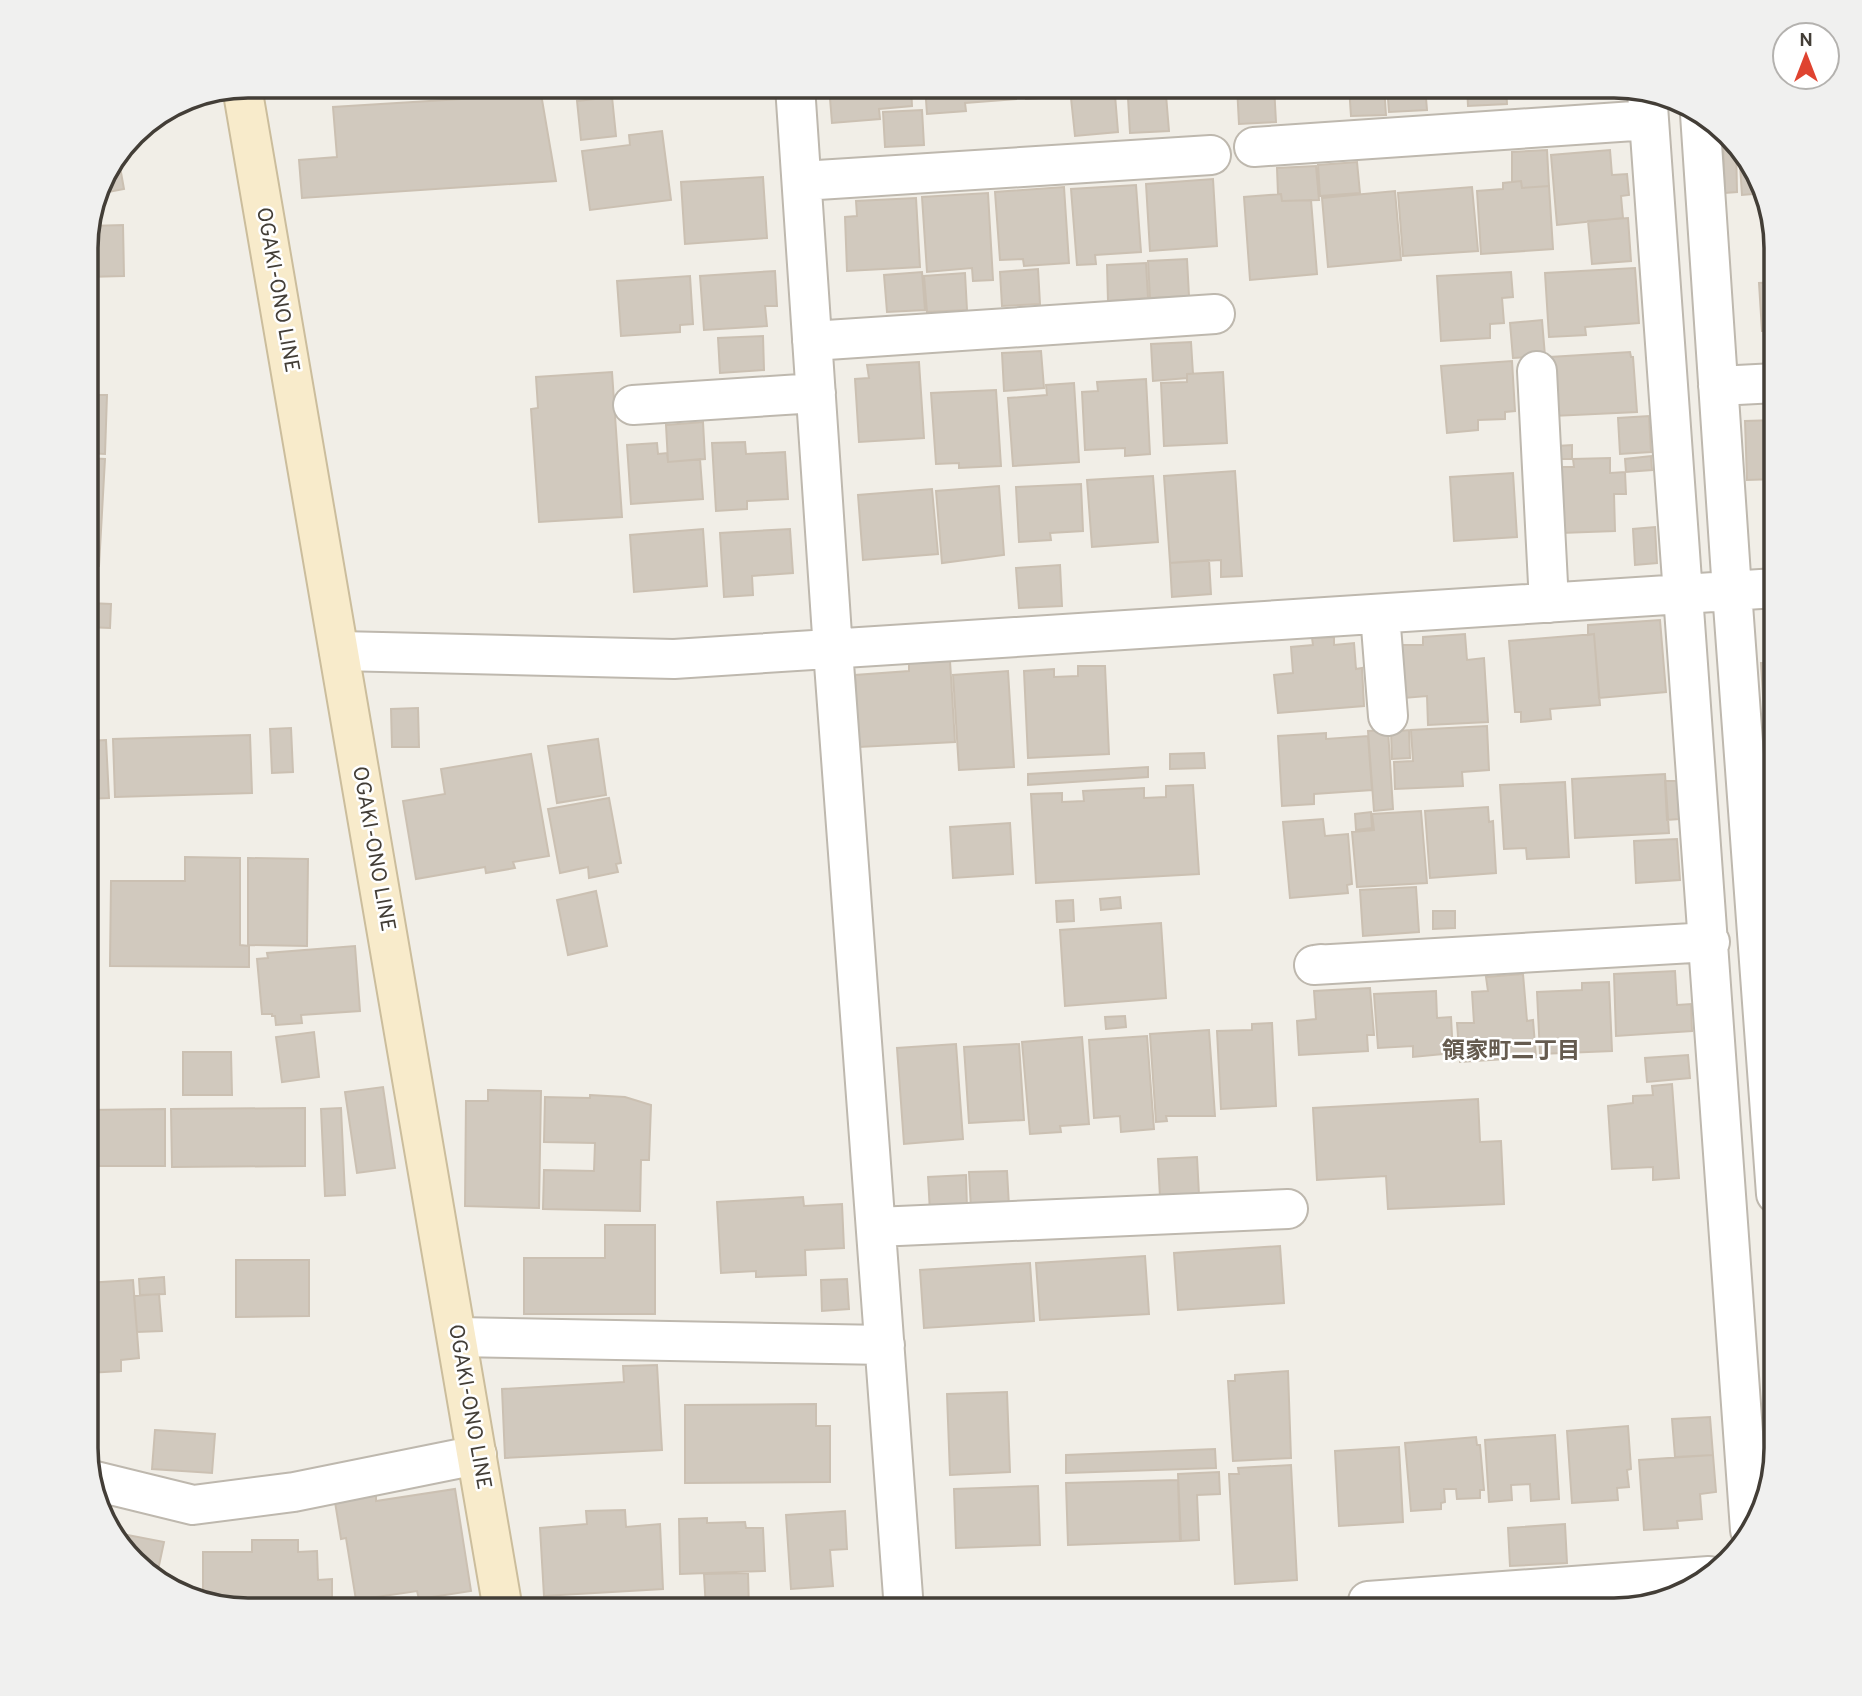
<svg xmlns="http://www.w3.org/2000/svg" width="1862" height="1696" viewBox="0 0 1862 1696" font-family="Overpass,'Noto Sans JP',sans-serif">
	<rect width="100%" height="100%" fill="#f1eee7"/>
	<!-- building -->
	<path fill="#d1c9be" stroke="#cbc0b2" stroke-width="2" d="M 829,86 L 911,86 L 912,106 L 879,109 L 880,119 L 832,123 Z
		M 925,86 L 1015,86 L 1016,99 L 965,103 L 966,111 L 927,114 Z
		M 1025,86 L 1107,86 L 1108,94 L 1026,99 Z
		M 1237,86 L 1274,86 L 1276,122 L 1239,124 Z
		M 1349,86 L 1384,86 L 1386,115 L 1351,116 Z
		M 1387,86 L 1425,86 L 1427,110 L 1389,112 Z
		M 1467,86 L 1506,86 L 1507,104 L 1468,106 Z
		M 541,94 L 556,181 L 302,198 L 299,160 L 337,157 L 333,107 Z
		M 1115,95 L 1118,132 L 1075,136 L 1071,98 Z
		M 1166,95 L 1169,131 L 1130,133 L 1128,98 Z
		M 612,97 L 616,136 L 581,140 L 577,101 Z
		M 922,110 L 924,145 L 885,147 L 883,112 Z
		M 662,131 L 671,200 L 590,210 L 582,151 L 630,145 L 629,135 Z
		M 1723,144 L 1736,144 L 1737,192 L 1725,193 Z
		M 1739,149 L 1764,186 L 1765,193 L 1742,195 Z
		M 1547,150 L 1549,186 L 1522,188 L 1521,181 L 1512,182 L 1512,152 Z
		M 1610,150 L 1612,175 L 1627,174 L 1629,195 L 1621,196 L 1623,218 L 1557,225 L 1551,155 Z
		M 118,156 L 124,189 L 98,194 L 103,176 Z
		M 1357,162 L 1360,193 L 1320,196 L 1318,165 Z
		M 1316,166 L 1319,200 L 1282,201 L 1281,194 L 1278,194 L 1277,168 Z
		M 763,177 L 767,238 L 685,244 L 681,182 Z
		M 1213,179 L 1217,246 L 1150,251 L 1146,184 Z
		M 1521,181 L 1522,188 L 1549,186 L 1553,249 L 1481,254 L 1477,191 L 1503,189 L 1503,183 Z
		M 1136,185 L 1141,252 L 1095,255 L 1096,264 L 1077,265 L 1071,189 Z
		M 1064,187 L 1069,263 L 1024,266 L 1023,259 L 1000,260 L 995,192 Z
		M 1472,187 L 1478,251 L 1403,256 L 1398,193 Z
		M 1395,191 L 1401,260 L 1328,267 L 1322,198 Z
		M 988,193 L 993,280 L 973,281 L 972,268 L 927,272 L 922,197 Z
		M 1281,194 L 1282,201 L 1311,200 L 1317,274 L 1250,280 L 1244,197 Z
		M 916,198 L 920,267 L 847,271 L 845,217 L 857,216 L 856,201 Z
		M 1628,218 L 1631,261 L 1592,264 L 1588,221 Z
		M 123,225 L 124,276 L 86,277 L 86,237 L 89,226 Z
		M 1187,259 L 1189,296 L 1150,298 L 1148,261 Z
		M 1146,263 L 1148,298 L 1108,301 L 1107,265 Z
		M 1635,268 L 1639,323 L 1585,327 L 1586,335 L 1549,337 L 1545,273 Z
		M 1038,269 L 1040,304 L 1002,306 L 1000,272 Z
		M 775,271 L 777,306 L 765,306 L 767,326 L 704,330 L 700,276 Z
		M 922,272 L 925,310 L 887,312 L 884,275 Z
		M 1511,272 L 1513,297 L 1502,298 L 1504,323 L 1490,324 L 1490,338 L 1441,341 L 1437,276 Z
		M 965,273 L 967,310 L 927,312 L 924,276 Z
		M 690,276 L 693,324 L 680,325 L 680,332 L 621,336 L 617,281 Z
		M 1776,282 L 1776,330 L 1762,331 L 1759,283 Z
		M 1542,320 L 1545,356 L 1513,358 L 1510,323 Z
		M 763,336 L 764,370 L 720,373 L 718,338 Z
		M 1191,342 L 1193,374 L 1187,374 L 1187,378 L 1153,381 L 1151,344 Z
		M 1041,351 L 1044,388 L 1004,391 L 1002,353 Z
		M 1630,352 L 1631,357 L 1633,357 L 1637,412 L 1553,416 L 1550,357 Z
		M 1512,361 L 1515,411 L 1505,412 L 1505,419 L 1478,420 L 1478,430 L 1447,433 L 1441,366 Z
		M 919,362 L 924,438 L 859,442 L 855,379 L 869,378 L 867,365 Z
		M 612,372 L 622,517 L 539,522 L 531,409 L 538,408 L 536,377 Z
		M 1223,372 L 1227,443 L 1164,446 L 1161,383 L 1187,382 L 1187,374 Z
		M 1146,379 L 1150,454 L 1125,456 L 1125,448 L 1085,450 L 1082,392 L 1098,391 L 1097,382 Z
		M 1074,383 L 1079,462 L 1013,466 L 1008,398 L 1047,395 L 1046,385 Z
		M 996,390 L 1001,466 L 959,468 L 959,463 L 936,464 L 931,393 Z
		M 86,395 L 107,395 L 105,454 L 86,453 Z
		M 1649,416 L 1651,452 L 1620,454 L 1618,418 Z
		M 1776,420 L 1776,479 L 1747,480 L 1745,421 Z
		M 703,422 L 705,459 L 668,462 L 666,425 Z
		M 745,442 L 746,454 L 785,452 L 788,499 L 747,501 L 747,509 L 716,511 L 712,443 Z
		M 657,443 L 658,454 L 667,453 L 668,462 L 700,459 L 703,499 L 631,504 L 627,445 Z
		M 1572,445 L 1572,459 L 1558,459 L 1557,446 Z
		M 1651,456 L 1652,470 L 1626,472 L 1625,459 Z
		M 86,458 L 105,459 L 99,566 L 86,566 Z
		M 1610,458 L 1610,473 L 1625,472 L 1626,494 L 1614,494 L 1615,531 L 1561,533 L 1558,467 L 1574,467 L 1573,459 Z
		M 1235,471 L 1242,576 L 1221,577 L 1221,560 L 1170,563 L 1164,476 Z
		M 1513,473 L 1517,537 L 1454,541 L 1450,477 Z
		M 1153,476 L 1158,542 L 1092,547 L 1087,480 Z
		M 1081,484 L 1083,531 L 1050,533 L 1051,540 L 1019,542 L 1016,487 Z
		M 999,486 L 1004,555 L 942,563 L 936,491 Z
		M 932,489 L 938,554 L 863,560 L 858,495 Z
		M 1655,527 L 1657,563 L 1635,565 L 1633,529 Z
		M 703,529 L 707,586 L 634,592 L 630,535 Z
		M 790,529 L 793,573 L 752,576 L 753,595 L 724,597 L 720,533 Z
		M 1209,560 L 1211,594 L 1172,597 L 1170,563 Z
		M 1060,565 L 1062,606 L 1019,608 L 1016,568 Z
		M 88,603 L 111,604 L 110,628 L 87,627 Z
		M 1660,620 L 1666,692 L 1599,698 L 1594,634 L 1588,635 L 1588,625 Z
		M 1465,634 L 1467,660 L 1484,658 L 1488,722 L 1428,725 L 1427,696 L 1404,698 L 1402,645 L 1423,645 L 1423,637 Z
		M 1594,634 L 1600,705 L 1550,709 L 1551,719 L 1521,722 L 1521,712 L 1515,712 L 1509,641 Z
		M 1334,637 L 1334,645 L 1354,643 L 1356,669 L 1362,668 L 1364,706 L 1278,713 L 1274,675 L 1293,673 L 1291,647 L 1313,645 L 1312,638 Z
		M 950,661 L 955,742 L 859,747 L 855,675 L 909,671 L 909,663 Z
		M 1761,663 L 1776,663 L 1776,727 L 1765,727 Z
		M 1078,666 L 1105,666 L 1109,754 L 1028,758 L 1024,671 L 1054,669 L 1054,677 L 1078,676 Z
		M 1008,671 L 1014,767 L 959,770 L 953,675 Z
		M 418,708 L 419,747 L 392,747 L 391,709 Z
		M 1487,726 L 1489,770 L 1462,772 L 1463,786 L 1395,789 L 1394,762 L 1413,761 L 1411,730 Z
		M 291,728 L 293,772 L 272,773 L 270,729 Z
		M 1388,730 L 1393,809 L 1374,811 L 1368,731 Z
		M 1409,730 L 1410,758 L 1392,759 L 1391,732 Z
		M 1326,733 L 1326,739 L 1368,736 L 1372,790 L 1314,794 L 1314,804 L 1282,806 L 1278,736 Z
		M 250,735 L 252,793 L 115,797 L 113,739 Z
		M 598,739 L 606,795 L 557,803 L 548,746 Z
		M 106,740 L 109,798 L 86,799 L 86,741 Z
		M 1204,753 L 1205,768 L 1170,769 L 1170,754 Z
		M 531,754 L 549,856 L 513,862 L 515,868 L 486,873 L 485,867 L 416,879 L 403,801 L 445,794 L 441,769 Z
		M 1148,767 L 1148,777 L 1028,785 L 1028,774 Z
		M 1665,774 L 1669,833 L 1575,838 L 1572,779 Z
		M 1665,781 L 1677,781 L 1679,819 L 1667,820 Z
		M 1565,782 L 1569,857 L 1527,859 L 1526,848 L 1504,849 L 1500,785 Z
		M 1193,785 L 1199,874 L 1036,883 L 1031,794 L 1062,793 L 1062,802 L 1084,801 L 1083,791 L 1144,788 L 1144,798 L 1166,797 L 1166,786 Z
		M 609,798 L 621,863 L 616,864 L 618,872 L 589,878 L 588,867 L 560,873 L 548,809 Z
		M 1488,807 L 1489,822 L 1493,821 L 1496,873 L 1430,878 L 1425,811 Z
		M 1421,811 L 1427,883 L 1357,887 L 1352,832 L 1374,830 L 1372,814 Z
		M 1371,812 L 1372,828 L 1356,830 L 1355,814 Z
		M 1323,819 L 1325,836 L 1348,834 L 1352,884 L 1347,885 L 1348,893 L 1290,898 L 1283,822 Z
		M 1010,823 L 1013,874 L 953,878 L 950,827 Z
		M 1677,839 L 1680,880 L 1636,883 L 1634,841 Z
		M 185,857 L 240,858 L 240,945 L 249,946 L 249,967 L 110,966 L 111,881 L 185,881 Z
		M 248,858 L 308,859 L 307,946 L 248,945 Z
		M 1416,887 L 1419,932 L 1363,936 L 1360,890 Z
		M 596,891 L 607,946 L 568,955 L 557,900 Z
		M 1120,897 L 1121,908 L 1101,910 L 1100,899 Z
		M 1073,900 L 1074,921 L 1057,922 L 1056,901 Z
		M 1433,911 L 1455,911 L 1455,928 L 1433,929 Z
		M 1161,923 L 1166,998 L 1065,1006 L 1060,930 Z
		M 355,946 L 360,1011 L 301,1015 L 302,1023 L 276,1025 L 275,1016 L 272,1016 L 272,1014 L 262,1014 L 257,959 L 268,958 L 267,953 Z
		M 1675,971 L 1677,1005 L 1691,1004 L 1692,1031 L 1616,1036 L 1614,974 Z
		M 1523,974 L 1527,1021 L 1533,1020 L 1536,1057 L 1460,1062 L 1457,1023 L 1474,1023 L 1472,992 L 1488,991 L 1486,977 Z
		M 1609,982 L 1612,1051 L 1540,1054 L 1537,992 L 1582,990 L 1582,983 Z
		M 1370,988 L 1374,1035 L 1367,1035 L 1368,1051 L 1299,1055 L 1297,1021 L 1316,1019 L 1314,991 Z
		M 1436,991 L 1437,1018 L 1451,1017 L 1453,1053 L 1413,1057 L 1413,1046 L 1378,1048 L 1374,994 Z
		M 1125,1016 L 1126,1027 L 1106,1029 L 1105,1017 Z
		M 1272,1023 L 1276,1106 L 1221,1109 L 1217,1031 L 1252,1030 L 1252,1024 Z
		M 1209,1030 L 1215,1116 L 1166,1116 L 1167,1121 L 1156,1122 L 1150,1034 Z
		M 314,1032 L 319,1077 L 282,1082 L 276,1037 Z
		M 1147,1036 L 1154,1129 L 1121,1132 L 1120,1116 L 1094,1118 L 1089,1040 Z
		M 1082,1037 L 1089,1124 L 1060,1126 L 1061,1132 L 1030,1134 L 1022,1042 Z
		M 956,1044 L 963,1139 L 904,1144 L 897,1048 Z
		M 1019,1044 L 1024,1120 L 969,1123 L 964,1047 Z
		M 183,1052 L 231,1052 L 232,1095 L 183,1095 Z
		M 1688,1055 L 1690,1078 L 1647,1082 L 1645,1058 Z
		M 1672,1084 L 1679,1178 L 1653,1180 L 1653,1167 L 1612,1169 L 1608,1106 L 1633,1103 L 1633,1096 L 1653,1095 L 1652,1086 Z
		M 383,1087 L 395,1168 L 357,1173 L 345,1092 Z
		M 488,1090 L 541,1091 L 539,1208 L 465,1206 L 466,1101 L 488,1101 Z
		M 590,1095 L 625,1097 L 651,1105 L 649,1160 L 641,1160 L 640,1211 L 543,1209 L 544,1170 L 594,1171 L 595,1143 L 544,1142 L 545,1097 L 590,1098 Z
		M 1478,1099 L 1480,1142 L 1501,1141 L 1504,1204 L 1388,1209 L 1386,1176 L 1317,1180 L 1313,1108 Z
		M 305,1108 L 305,1166 L 172,1167 L 171,1109 Z
		M 341,1108 L 345,1195 L 325,1196 L 321,1109 Z
		M 165,1109 L 165,1166 L 86,1166 L 86,1110 Z
		M 1197,1157 L 1199,1195 L 1160,1197 L 1158,1159 Z
		M 1007,1171 L 1009,1206 L 971,1209 L 969,1172 Z
		M 966,1175 L 967,1209 L 930,1212 L 928,1177 Z
		M 803,1197 L 804,1206 L 842,1204 L 844,1248 L 805,1250 L 806,1275 L 756,1277 L 756,1271 L 721,1273 L 717,1202 Z
		M 605,1225 L 655,1225 L 655,1314 L 524,1314 L 524,1258 L 605,1258 Z
		M 1280,1246 L 1284,1303 L 1178,1310 L 1174,1253 Z
		M 1145,1256 L 1149,1314 L 1040,1320 L 1036,1263 Z
		M 236,1260 L 309,1260 L 309,1316 L 236,1317 Z
		M 1030,1263 L 1034,1321 L 924,1328 L 920,1270 Z
		M 164,1277 L 165,1294 L 140,1295 L 139,1279 Z
		M 847,1279 L 849,1309 L 822,1311 L 821,1280 Z
		M 133,1280 L 139,1358 L 121,1360 L 121,1371 L 88,1373 L 86,1283 Z
		M 159,1294 L 162,1331 L 137,1332 L 134,1296 Z
		M 657,1365 L 662,1450 L 505,1458 L 502,1389 L 624,1382 L 623,1366 Z
		M 1288,1371 L 1291,1458 L 1233,1461 L 1228,1381 L 1235,1381 L 1235,1375 Z
		M 1007,1392 L 1010,1472 L 950,1475 L 947,1394 Z
		M 816,1404 L 816,1426 L 830,1426 L 830,1482 L 685,1483 L 685,1405 Z
		M 1710,1417 L 1713,1455 L 1675,1457 L 1672,1419 Z
		M 1628,1426 L 1631,1469 L 1627,1470 L 1629,1487 L 1617,1488 L 1618,1500 L 1572,1503 L 1567,1431 Z
		M 155,1430 L 215,1434 L 212,1473 L 152,1469 Z
		M 1555,1435 L 1559,1499 L 1531,1501 L 1530,1484 L 1511,1485 L 1512,1500 L 1489,1502 L 1485,1440 Z
		M 1476,1437 L 1477,1445 L 1480,1445 L 1484,1490 L 1480,1490 L 1480,1498 L 1457,1499 L 1456,1489 L 1444,1489 L 1445,1502 L 1441,1503 L 1441,1509 L 1411,1511 L 1405,1443 Z
		M 1399,1447 L 1403,1522 L 1339,1526 L 1335,1451 Z
		M 1215,1449 L 1216,1468 L 1066,1473 L 1066,1455 Z
		M 1713,1455 L 1716,1492 L 1700,1494 L 1702,1519 L 1677,1521 L 1678,1528 L 1644,1530 L 1639,1460 Z
		M 1291,1465 L 1297,1580 L 1235,1584 L 1229,1474 L 1239,1474 L 1238,1468 Z
		M 1219,1472 L 1220,1494 L 1197,1495 L 1199,1540 L 1181,1541 L 1178,1474 Z
		M 1178,1480 L 1180,1541 L 1068,1545 L 1066,1483 Z
		M 1038,1486 L 1040,1545 L 956,1548 L 954,1489 Z
		M 455,1489 L 471,1591 L 419,1599 L 417,1591 L 356,1600 L 346,1538 L 341,1539 L 335,1502 L 376,1495 L 376,1501 Z
		M 625,1510 L 626,1527 L 660,1524 L 663,1589 L 544,1596 L 540,1528 L 587,1524 L 586,1511 Z
		M 845,1511 L 847,1549 L 830,1550 L 833,1586 L 791,1589 L 786,1515 Z
		M 707,1518 L 707,1523 L 745,1522 L 746,1528 L 763,1528 L 765,1571 L 680,1574 L 679,1519 Z
		M 1565,1524 L 1567,1563 L 1510,1566 L 1508,1528 Z
		M 112,1532 L 164,1542 L 158,1570 L 148,1568 L 147,1572 L 134,1563 Z
		M 252,1540 L 298,1540 L 298,1552 L 317,1551 L 318,1580 L 332,1579 L 332,1610 L 248,1610 L 203,1601 L 203,1552 L 252,1552 Z
		M 748,1573 L 749,1610 L 706,1610 L 704,1574 Z
		M 1246,1607 L 1247,1610 L 1159,1610 Z"/>
	<g fill="none" stroke-linecap="round" stroke-linejoin="round">
		<!-- minor casing -->
		<g stroke="#beb8ae" stroke-width="42">
			<path id="minor" d="M 795,86 L 833,650 L 904,1610
				M 1647,92 L 1750,1530
				M 1700,114 L 1732,591 L 1776,1194
				M 1254,147 L 1649,120
				M 802,181 L 1211,155
				M 812,341 L 1215,314
				M 1537,371 L 1549,603
				M 1718,386 L 1776,383
				M 633,405 L 816,393
				M 1380,614 L 1388,716
				M 339,651 L 674,659 L 1776,588
				M 1321,964 L 1314,965 L 1710,942
				M 876,1227 L 1288,1209
				M 457,1337 L 885,1345
				M 91,1480 L 193,1505 L 294,1492 L 477,1455
				M 1368,1601 L 1709,1576"/>
		</g>
		<!-- secondary casing -->
		<g stroke="#cbbd9c" stroke-width="42">
			<path id="secondary" d="M 242,87 L 503,1610"/>
		</g>
		<!-- minor -->
		<use href="#minor" stroke="#fff" stroke-width="38"/>
		<!-- secondary -->
		<use href="#secondary" stroke="#f8ebcb" stroke-width="38"/>
	</g>
	<g text-anchor="middle" dominant-baseline="central" stroke-width="5" stroke-linejoin="round" paint-order="stroke">
		<!-- street labels -->
		<g font-size="21" fill="#433e37" stroke="#fff">
			<text transform="translate(277 290) rotate(80)">OGAKI-ONO LINE</text>
			<text transform="translate(373 849) rotate(80)">OGAKI-ONO LINE</text>
			<text transform="translate(469 1407) rotate(80)">OGAKI-ONO LINE</text>
		</g>
		<!-- neighbourhood labels -->
		<g font-size="23" font-weight="bold" fill="#655b4f" stroke="#fff">
			<text x="1511" y="1052">領家町二丁目</text>
		</g>
	</g>
	<!-- crop -->
	<path d="M0 0H1862V1696H0ZM248 98H1614A150 150 0 0 1 1764 248V1448A150 150 0 0 1 1614 1598H248A150 150 0 0 1 98 1448V248A150 150 0 0 1 248 98Z" fill="#f0f0ef" fill-rule="evenodd"/>
	<path fill="none" stroke="#433e37" stroke-width="3.5" d="M248 98H1614A150 150 0 0 1 1764 248V1448A150 150 0 0 1 1614 1598H248A150 150 0 0 1 98 1448V248A150 150 0 0 1 248 98Z"/>
	<!-- north arrow -->
	<g transform="translate(1806 56)"><circle r="33" fill="#ffffff" stroke="#b4b2af" stroke-width="2"/>
	<path d="M0-5L12 26L0 18L-12 26Z" fill="#df4330"/>
	<text y="-10" font-size="19" font-weight="bold" text-anchor="middle" fill="#433e37">N</text>
	</g>
</svg>
